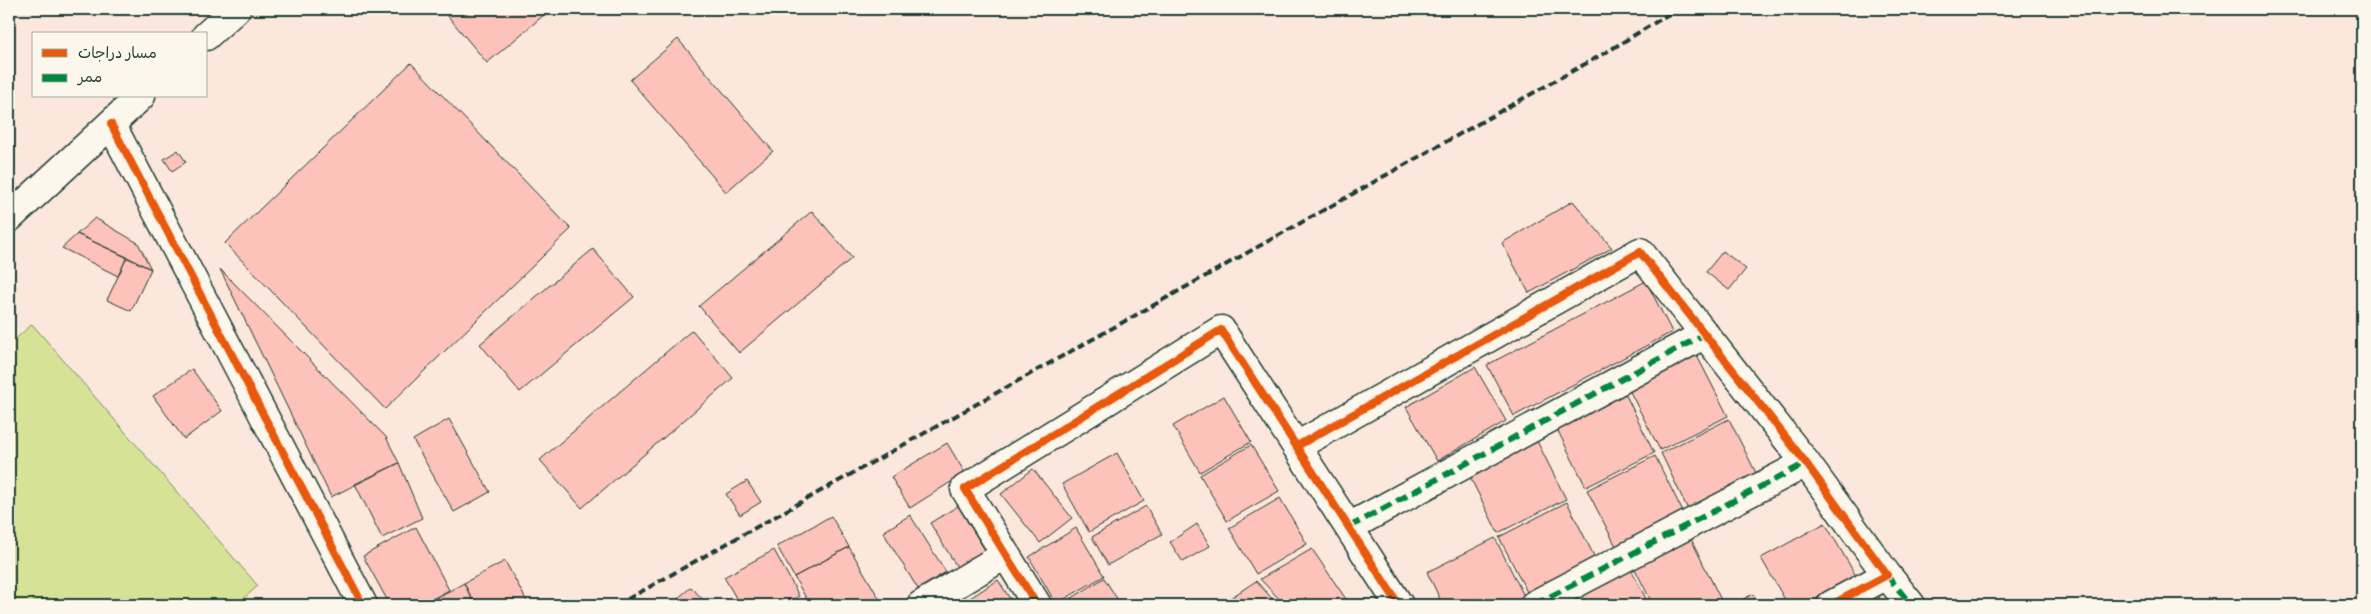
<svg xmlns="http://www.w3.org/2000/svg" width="2371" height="614" viewBox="0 0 2371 614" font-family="'Patrick Hand','Playpen Sans Arabic',sans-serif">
	<rect width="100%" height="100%" fill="#fce7dd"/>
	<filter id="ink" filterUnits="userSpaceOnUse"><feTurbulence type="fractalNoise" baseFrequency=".02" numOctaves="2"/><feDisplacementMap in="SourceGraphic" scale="10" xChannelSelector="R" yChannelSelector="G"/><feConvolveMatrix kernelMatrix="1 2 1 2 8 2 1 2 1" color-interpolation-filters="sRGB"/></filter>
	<g filter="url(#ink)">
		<!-- green -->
		<path fill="#d6e396" stroke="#7a9065" d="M 32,324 L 258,586 L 236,605 L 9,605 L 9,345 Z"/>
		<!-- building -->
		<path fill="#fdc2b9" stroke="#1f3d34" d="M 455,9 L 551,9 L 487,63 L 447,15 Z
			M 678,39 L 773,151 L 726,192 L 630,80 Z
			M 411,63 L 571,229 L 385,409 L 225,243 Z
			M 178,150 L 186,162 L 172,171 L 164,159 Z
			M 1573,201 L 1612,248 L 1529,293 L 1502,243 Z
			M 812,211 L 852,258 L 739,353 L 699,306 Z
			M 95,218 L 138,243 L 151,269 L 77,234 Z
			M 77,234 L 127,257 L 118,276 L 62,248 Z
			M 593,249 L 634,297 L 520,392 L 480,344 Z
			M 1723,251 L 1746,269 L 1729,290 L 1706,272 Z
			M 127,257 L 151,269 L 131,311 L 107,300 Z
			M 220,269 L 386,437 L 399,463 L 331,497 Z
			M 1646,281 L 1672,332 L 1514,416 L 1487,365 Z
			M 692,330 L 733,378 L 582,508 L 540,460 Z
			M 1695,352 L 1728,416 L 1660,450 L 1627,386 Z
			M 1475,367 L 1506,421 L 1437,461 L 1406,407 Z
			M 192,369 L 222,411 L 184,439 L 153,396 Z
			M 1623,389 L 1654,453 L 1586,487 L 1554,423 Z
			M 1224,396 L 1251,442 L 1200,472 L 1173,426 Z
			M 449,419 L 490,492 L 454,512 L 413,440 Z
			M 1729,419 L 1761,483 L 1692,518 L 1661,453 Z
			M 1534,435 L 1566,499 L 1498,533 L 1466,469 Z
			M 947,443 L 965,473 L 910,508 L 891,477 Z
			M 1251,445 L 1279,491 L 1227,521 L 1200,475 Z
			M 1117,453 L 1144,501 L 1089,532 L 1062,484 Z
			M 1655,456 L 1687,520 L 1620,554 L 1587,490 Z
			M 399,463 L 422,518 L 382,538 L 355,484 Z
			M 1033,469 L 1072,518 L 1040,543 L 1001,494 Z
			M 747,481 L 761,502 L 740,515 L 726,494 Z
			M 1280,498 L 1307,544 L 1256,574 L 1229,528 Z
			M 1567,502 L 1599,566 L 1531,600 L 1499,537 Z
			M 958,506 L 985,550 L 957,567 L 930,523 Z
			M 1146,506 L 1162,534 L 1108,565 L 1092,537 Z
			M 910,515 L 946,572 L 918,589 L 883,532 Z
			M 831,516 L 849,547 L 794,577 L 777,546 Z
			M 1825,523 L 1859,581 L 1811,605 L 1788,605 L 1761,558 Z
			M 1197,524 L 1210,546 L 1183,562 L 1170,542 Z
			M 416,527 L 449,590 L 421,605 L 390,605 L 363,556 Z
			M 1076,528 L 1104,576 L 1056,604 L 1029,557 Z
			M 1495,538 L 1527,602 L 1521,605 L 1443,605 L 1427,572 Z
			M 1691,539 L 1722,602 L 1715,605 L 1653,605 L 1634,567 Z
			M 849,547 L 883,605 L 810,605 L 794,577 Z
			M 1312,549 L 1350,605 L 1285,605 L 1260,579 Z
			M 774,550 L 799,596 L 782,605 L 740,605 L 724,577 Z
			M 505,561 L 529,605 L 475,605 L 464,583 Z
			M 1630,567 L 1649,605 L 1578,605 L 1573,596 Z
			M 1104,578 L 1121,605 L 1061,605 Z
			M 998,580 L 1014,605 L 975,605 L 970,598 Z
			M 1256,581 L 1278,605 L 1220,605 Z
			M 464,583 L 475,605 L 442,605 L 438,597 Z
			M 691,587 L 708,605 L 670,605 Z
			M 1753,594 L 1759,605 L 1732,605 Z
			M 1878,595 L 1883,605 L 1860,605 Z
			M 438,597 L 442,605 L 421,605 Z
			M 965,599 L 969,605 L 954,605 Z"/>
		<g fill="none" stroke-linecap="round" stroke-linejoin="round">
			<!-- minor casing -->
			<g stroke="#1f3d34" stroke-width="31">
				<path id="minor" d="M 111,124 L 363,605
					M 1297,446 L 1640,252 L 1806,463 L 1887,575 L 1831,605
					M 1349,527 L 1705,334
					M 1887,575 L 1911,605
					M 921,605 L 1005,555
					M 1037,605 L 965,489 L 1221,330 L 1399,605
					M 1534,605 L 1806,463"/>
			</g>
			<!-- primary casing -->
			<g stroke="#1f3d34" stroke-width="31">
				<path id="primary" d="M 206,36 L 236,9
					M 9,218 L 141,96"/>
			</g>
			<!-- minor -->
			<use href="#minor" stroke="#fbf7ec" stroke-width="28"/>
			<!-- primary -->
			<use href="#primary" stroke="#fbf7ec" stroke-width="28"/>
			<!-- rail -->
			<path stroke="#1f3d34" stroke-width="4" stroke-dasharray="8 4" stroke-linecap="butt" d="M 617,605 L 1610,50 L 1677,9"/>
			<!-- quiet -->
			<path stroke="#00873e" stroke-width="6" stroke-dasharray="12 6" stroke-linecap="butt" d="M 1349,527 L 1705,334
				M 1887,575 L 1911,605
				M 1534,605 L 1806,463"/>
			<!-- cycleway casing -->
			<g stroke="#fbf7ec" stroke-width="11">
				<path id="cycleway" d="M 111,124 L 363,605
					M 1297,446 L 1640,252 L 1806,463 L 1887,575 L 1831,605
					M 1037,605 L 965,489 L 1221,330 L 1399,605"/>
			</g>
			<!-- cycleway -->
			<use href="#cycleway" stroke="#e8590c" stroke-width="8"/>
		</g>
	</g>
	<!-- margin -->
	<rect width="2371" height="614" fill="none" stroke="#fbf7ec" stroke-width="30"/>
	<rect x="15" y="15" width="2341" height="584" fill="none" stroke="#1f3d34" stroke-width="2" filter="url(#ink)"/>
	<!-- legend -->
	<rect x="32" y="32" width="175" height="65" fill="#fbf7ec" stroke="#a3ada2"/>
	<rect x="42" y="49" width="25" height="8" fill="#e8590c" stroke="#a3ada2"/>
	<text x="78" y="58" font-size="15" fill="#1f3d34">مسار دراجات</text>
	<rect x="42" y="74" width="25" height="8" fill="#00873e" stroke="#a3ada2"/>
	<text x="78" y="82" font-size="15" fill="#1f3d34">ممر</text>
</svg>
